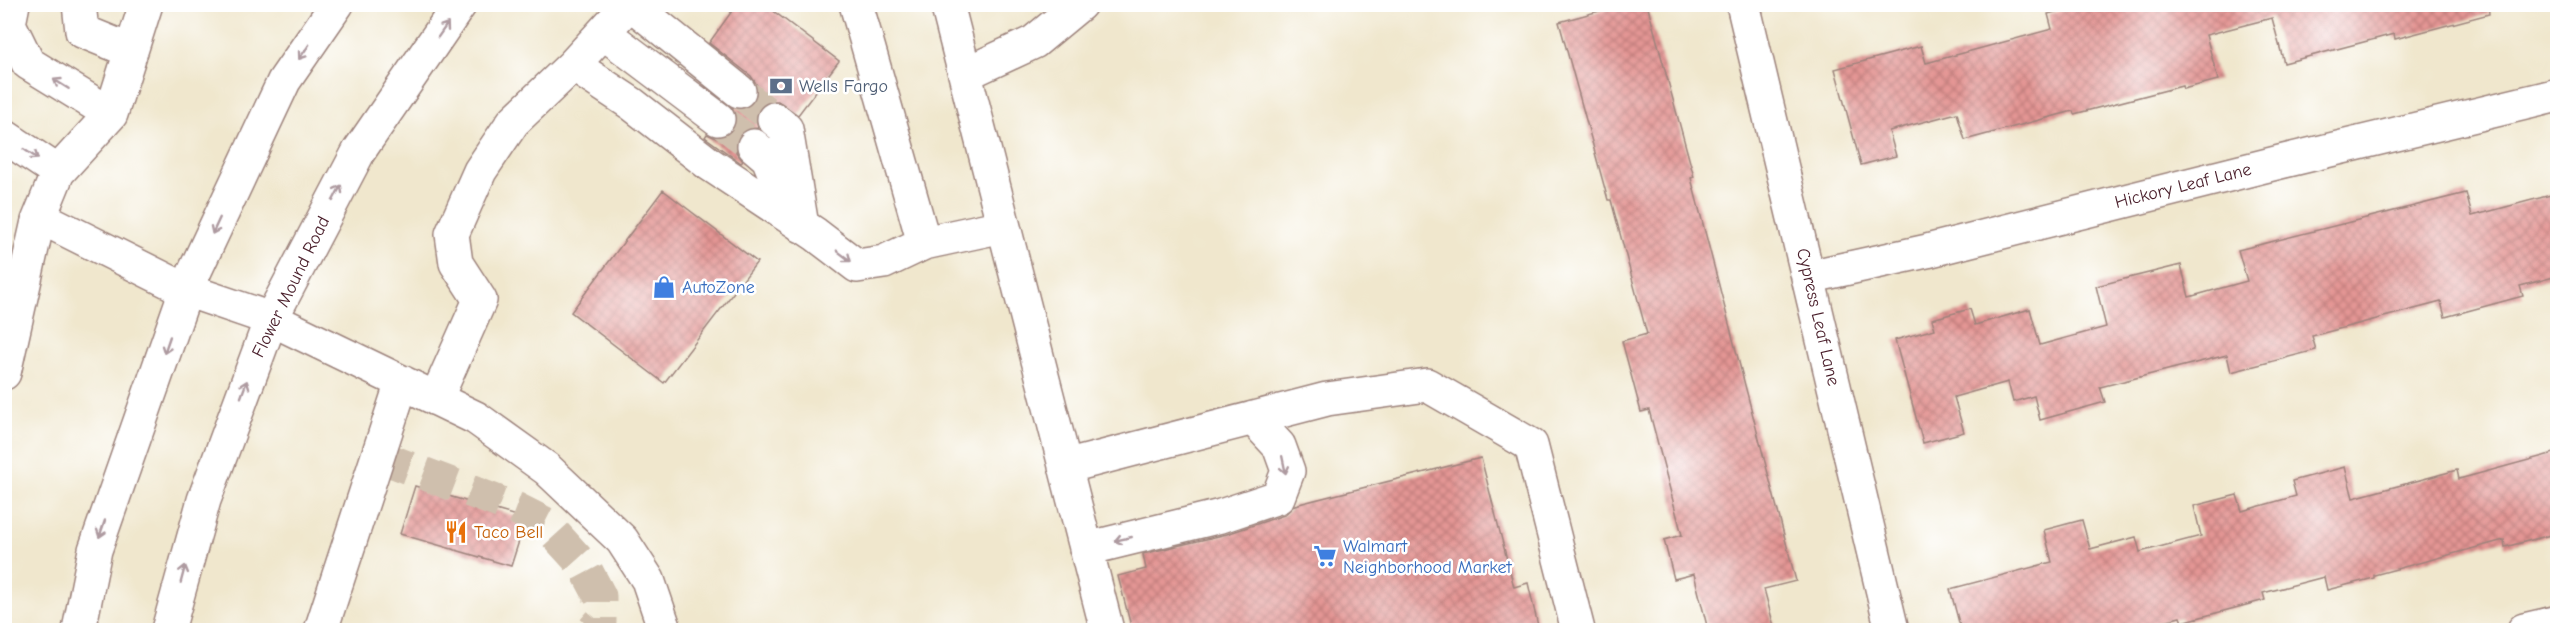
<svg xmlns="http://www.w3.org/2000/svg" width="2562" height="635" viewBox="0 0 2562 635" font-family="'Comic Neue',sans-serif">
	<defs>
		<pattern id="building-cross-hatch" width="8" height="8" patternUnits="userSpaceOnUse" patternTransform="scale(1.5)"><rect width="8" height="8" fill="#e49694"/><path d="M0 0l8 8M0 8l8-8" fill="none" stroke="#bb7a79"/></pattern>
	</defs>
	<rect width="100%" height="100%" fill="#fff"/>
	<filter id="ink" filterUnits="userSpaceOnUse"><feTurbulence type="fractalNoise" baseFrequency=".0167" numOctaves="2"/><feDisplacementMap in="SourceGraphic" scale="12" xChannelSelector="R" yChannelSelector="G"/><feConvolveMatrix kernelMatrix="1 2 1 2 8 2 1 2 1" color-interpolation-filters="sRGB"/></filter>
	<filter id="wash" filterUnits="userSpaceOnUse"><feTurbulence type="fractalNoise" baseFrequency=".008" numOctaves="4" result="noise"/><feDisplacementMap in="SourceGraphic" scale="24" xChannelSelector="R" yChannelSelector="G"/><feGaussianBlur stdDeviation="1.35" result="paint"/><feColorMatrix in="noise" values="0 0 0 0 0 0 0 0 0 0 0 0 0 0 0 0 0 1.4 0 .05"/><feComposite in="paint" operator="in"/></filter>
	<g filter="url(#wash)">
		<rect width="100%" height="100%" fill="#f0e7cd"/>
		<g id="blocks">
			<!-- building -->
			<path fill="url(#building-cross-hatch)" d="M 737,4 L 764,4 L 839,61 L 798,115 L 778,101 L 768,101 L 760,107 L 756,116 L 758,128 L 747,129 L 739,134 L 736,142 L 736,152 L 743,161 L 741,163 L 705,137 L 707,134 L 716,138 L 725,136 L 733,131 L 737,121 L 732,108 L 746,108 L 753,103 L 757,94 L 757,85 L 751,76 L 709,43 Z
				M 1625,4 L 1647,4 L 1694,177 L 1691,178 L 1796,581 L 1764,589 L 1775,630 L 1708,630 L 1694,574 L 1674,579 L 1664,540 L 1682,535 L 1649,410 L 1641,412 L 1622,341 L 1647,334 L 1611,200 L 1608,200 L 1559,22 Z
				M 2084,4 L 2488,4 L 2489,14 L 2395,39 L 2394,34 L 2284,63 L 2272,18 L 2206,35 L 2218,80 L 2183,89 L 2182,86 L 2074,114 L 2073,111 L 1965,140 L 1957,113 L 1889,131 L 1896,156 L 1861,165 L 1835,69 L 1921,46 L 1926,63 L 2052,29 L 2048,14 Z
				M 663,190 L 757,262 L 664,383 L 571,312 Z
				M 2466,193 L 2472,216 L 2558,193 L 2558,276 L 2520,286 L 2523,296 L 2445,317 L 2441,302 L 2312,336 L 2316,350 L 2231,372 L 2227,355 L 2100,387 L 2105,402 L 2040,420 L 2034,396 L 2013,402 L 2008,382 L 1954,397 L 1964,432 L 1923,443 L 1895,340 L 1935,329 L 1932,319 L 1970,309 L 1975,325 L 2030,309 L 2040,345 L 2106,327 L 2096,286 L 2181,265 L 2189,297 L 2247,281 L 2238,250 Z
				M 2558,452 L 2558,533 L 2505,547 L 2504,540 L 2374,575 L 2374,578 L 2327,590 L 2324,577 L 2263,593 L 2265,600 L 2182,622 L 2180,617 L 2129,630 L 1961,630 L 1950,589 L 2052,562 L 2044,530 L 2082,520 L 2090,549 L 2136,537 L 2140,552 L 2201,536 L 2194,506 L 2237,495 L 2242,511 L 2296,496 L 2292,481 L 2345,467 L 2353,498 L 2457,470 L 2459,479 Z
				M 1481,458 L 1514,587 L 1528,583 L 1539,630 L 1132,630 L 1118,576 L 1146,569 L 1143,554 L 1227,534 L 1284,515 L 1295,505 Z
				M 415,486 L 526,519 L 511,566 L 400,534 Z"/>
		</g>
	</g>
	<g filter="url(#ink)">
		<use href="#blocks" fill-opacity="0" stroke="#9d837c" stroke-width="1.5"/>
		<g fill="none" stroke-linecap="round" stroke-linejoin="round">
			<!-- minor-tunnel -->
			<path stroke="#cfbfad" stroke-width="33" stroke-dasharray="33 16" stroke-linecap="butt" d="M 739,91 L 774,119
				M 718,119 L 754,146
				M 378,456 L 517,509 L 545,523 L 584,566 L 600,596 L 600,622 L 593,630"/>
			<!-- minor casing -->
			<g stroke="#9d837c" stroke-width="36">
				<path id="minor" d="M 13,4 L 9,24 L 28,63 L 111,114
					M 79,4 L 82,31 L 131,51
					M 631,4 L 739,91
					M 856,4 L 924,243 L 1003,226
					M 947,4 L 1107,630
					M 1743,4 L 1892,630
					M 604,33 L 718,119
					M 573,65 L 632,104 L 708,163 L 815,234 L 857,266 L 884,262 L 924,243
					M 965,74 L 1034,42 L 1080,4
					M 774,119 L 786,129 L 802,226
					M 4,136 L 58,172
					M 754,146 L 768,158 L 784,197
					M 40,217 L 186,290
					M 1808,277 L 1927,251 L 2280,162 L 2558,95
					M 271,319 L 476,418 L 547,469 L 622,540 L 648,580 L 665,630
					M 4,373 L 38,221 L 58,172 L 111,114 L 146,4
					M 436,399 L 480,300 L 456,263 L 452,234 L 480,171 L 513,122 L 573,65 L 629,4
					M 1065,467 L 1327,399 L 1427,385 L 1531,445 L 1578,630
					M 1086,549 L 1221,516 L 1278,497 L 1288,471 L 1279,446 L 1253,418
					M 321,630 L 402,382
					M 2524,630 L 2558,622"/>
			</g>
			<!-- major casing -->
			<g stroke="#9d837c" stroke-width="36">
				<path id="major" d="M 186,290 L 271,319
					M 79,630 L 95,550 L 186,290 L 284,81 L 337,4
					M 168,630 L 204,500 L 271,319 L 359,151 L 460,4"/>
			</g>
			<!-- minor -->
			<use href="#minor" stroke="#fff" stroke-width="33"/>
			<!-- major -->
			<use href="#major" stroke="#fff" stroke-width="33"/>
		</g>
		<!-- one-way arrows -->
		<defs><path id="oneway-shaft" d="M-6 0H5M1.5-3L5.5 0L1.5 3" fill="none" stroke-width="1.6" stroke-linecap="round" stroke-linejoin="round" transform="scale(1.5)"/></defs>
		<g stroke="#ae9aa0">
			<use href="#oneway-shaft" transform="translate(443 30) rotate(-55)"/>
			<use href="#oneway-shaft" transform="translate(304 52) rotate(125)"/>
			<use href="#oneway-shaft" transform="translate(61 84) rotate(-148)"/>
			<use href="#oneway-shaft" transform="translate(31 154) rotate(34)"/>
			<use href="#oneway-shaft" transform="translate(337 193) rotate(-62)"/>
			<use href="#oneway-shaft" transform="translate(216 226) rotate(115)"/>
			<use href="#oneway-shaft" transform="translate(844 256) rotate(37)"/>
			<use href="#oneway-shaft" transform="translate(167 345) rotate(109)"/>
			<use href="#oneway-shaft" transform="translate(244 389) rotate(-70)"/>
			<use href="#oneway-shaft" transform="translate(1284 465) rotate(78)"/>
			<use href="#oneway-shaft" transform="translate(102 529) rotate(109)"/>
			<use href="#oneway-shaft" transform="translate(1123 539) rotate(167)"/>
			<use href="#oneway-shaft" transform="translate(183 574) rotate(-75)"/>
		</g>
	</g>
	<!-- icons -->
	<defs>
		<g id="bank-bare" transform="scale(1.8)"><path d="M-6-4H6V4H-6ZM0-2.3a2.3 2.3 0 1 0 0 4.6a2.3 2.3 0 1 0 0-4.6Z" fill="#5c6f8a" stroke="#fff" stroke-width="2.5" paint-order="stroke"/></g>
		<g id="shop-bare" transform="scale(1.8)"><path d="M-5-2.5h2.3a2.7 3.5 0 0 1 5.4 0H5L5.5 6h-11ZM-1.5-2.5h3a1.5 2.3 0 0 0-3 0Z" fill="#3f7fe0" stroke="#fff" stroke-width="2.5" paint-order="stroke"/></g>
		<g id="restaurant-bare" transform="scale(1.8)"><path d="M-5-6h1v4h1v-4h1v4h1v-4h1v5L-1.5 .5V6h-2V.5L-5-1ZM5-6V6H3V1.5H1.5Q1.5-4 5-6Z" fill="#e8710a" stroke="#fff" stroke-width="2.5" paint-order="stroke"/></g>
		<g id="supermarket-bare" transform="scale(1.8)"><path d="M-6-5.5h2.5l.6 2H6L4.5 2H-2.5L-4.4-4H-6ZM-1.5 3.2a1.3 1.3 0 1 0 .1 0ZM3 3.2a1.3 1.3 0 1 0 .1 0Z" fill="#3f7fe0" stroke="#fff" stroke-width="2.5" paint-order="stroke"/></g>
	</defs>
	<g fill-rule="evenodd">
		<use href="#bank-bare" x="781" y="86"/>
		<use href="#shop-bare" x="664" y="287"/>
		<use href="#restaurant-bare" x="456" y="532"/>
		<use href="#supermarket-bare" x="1325" y="556"/>
	</g>
	<g text-anchor="middle" dominant-baseline="central" stroke-width="5" stroke-linejoin="round" paint-order="stroke">
		<!-- service labels -->
		<g font-size="18" fill="#4e5e75" stroke="#fff" text-anchor="start">
			<text x="799" y="86">Wells Fargo</text>
		</g>
		<!-- street labels -->
		<g font-size="18" fill="#4a1f2b" stroke="#fff">
			<text transform="translate(2183 186) rotate(-14)">Hickory Leaf Lane</text>
			<text transform="translate(291 287) rotate(-64)">Flower Mound Road</text>
			<text transform="translate(1818 317) rotate(77)">Cypress Leaf Lane</text>
		</g>
		<!-- shop labels -->
		<g font-size="18" fill="#366cbe" stroke="#fff" text-anchor="start">
			<text x="682" y="287">AutoZone</text>
			<text x="1343" y="546">Walmart<tspan x="1343" dy="21">Neighborhood Market</tspan></text>
		</g>
		<!-- food labels -->
		<g font-size="18" fill="#c56008" stroke="#fff" text-anchor="start">
			<text x="474" y="532">Taco Bell</text>
		</g>
	</g>
	<!-- margin -->
	<rect width="2562" height="635" fill="none" stroke="#fff" stroke-width="24"/>
</svg>
